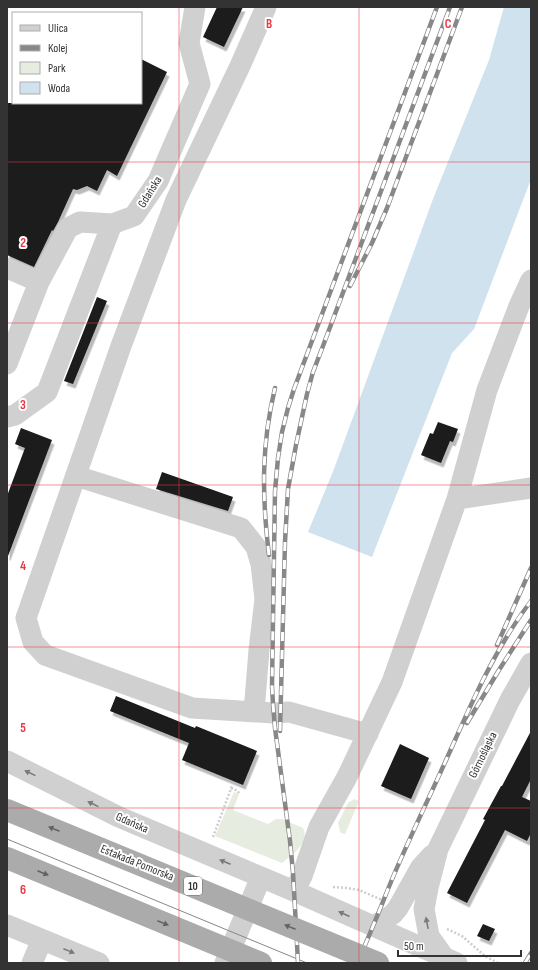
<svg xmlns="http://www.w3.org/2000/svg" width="538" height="970" viewBox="0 0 538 970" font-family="'Sofia Sans Condensed',sans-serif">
	<defs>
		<filter id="shadow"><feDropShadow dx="2.5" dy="4.5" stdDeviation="0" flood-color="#0004"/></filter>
	</defs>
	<rect width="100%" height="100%" fill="#fff"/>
	<!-- green -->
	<path fill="#e6ecdf" d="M 234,792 L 239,794 L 233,810 L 268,824 L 276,819 L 282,819 L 303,828 C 310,843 292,855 282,863 L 215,836 Z
		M 354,799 L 359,801 L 345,834 L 341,833 L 340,831 L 338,823 L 348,803 Z"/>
	<!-- water -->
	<path fill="#cfe2ee" d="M 504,7 L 531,7 L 531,179 L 474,329 L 452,353 L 372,557 L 308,532 L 334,469 L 433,199 L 489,60 Z"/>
	<!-- building -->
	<path fill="#1a1a1a" filter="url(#shadow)" d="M 217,7 L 243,7 L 224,47 L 203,37 Z
		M 141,59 L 167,72 L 117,176 L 107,170 L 97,191 L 87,186 L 77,190 L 73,189 L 58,222 L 53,231 L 52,230 L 34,267 L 7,255 L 7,103 L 141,103 Z
		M 97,297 L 107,301 L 73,384 L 64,381 Z
		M 438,422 L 458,429 L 453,442 L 450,441 L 441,463 L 421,455 L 430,433 L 433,434 Z
		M 21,428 L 52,440 L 8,556 L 7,556 L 7,496 L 25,448 L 15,444 Z
		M 162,472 L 233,497 L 228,511 L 156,489 Z
		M 116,696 L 195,728 L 196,726 L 257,751 L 243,785 L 182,760 L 189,743 L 110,711 Z
		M 531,731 L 531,779 L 522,797 L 531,801 L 531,833 L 527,841 L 505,830 L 467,903 L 447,893 L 485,820 L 483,819 L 501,786 L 502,786 Z
		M 400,744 L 429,758 L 411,799 L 381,786 Z
		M 483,924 L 495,929 L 489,941 L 477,936 Z"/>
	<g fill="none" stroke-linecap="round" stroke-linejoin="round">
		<!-- path -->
		<path stroke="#cdcdcd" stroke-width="2.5" stroke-dasharray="2 2" stroke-linecap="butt" d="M 231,788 L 238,791 L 239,794
			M 213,837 L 232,786
			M 333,887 L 347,888 L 359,890 L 382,900
			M 447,929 L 462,936 L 485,956 L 498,963"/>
		<!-- minor -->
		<path stroke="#d0d0d0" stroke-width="21" d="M 266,7 L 240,66 L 176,200 L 121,346 L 26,618 L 33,642 L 45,655 L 192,708 L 273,713 L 289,712 L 368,734
			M 7,268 L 39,282
			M 7,364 L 39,282 L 68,228 L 80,222 L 112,224 L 134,216 L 158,181 L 200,84 L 189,43 L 195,7
			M 7,417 L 15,415 L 47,392 L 112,224
			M 76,476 L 241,528 L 256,547 L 261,564 L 265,599 L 259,650 L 254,712
			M 457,499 L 531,488
			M 7,761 L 119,817 L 294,891 L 457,963
			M 294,891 L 302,876 L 319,827 L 347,777 L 392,682 L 457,499 L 487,390 L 519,306 L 531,280
			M 7,925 L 99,963
			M 373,926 L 383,921 L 393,914 L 398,908 L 421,867 L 432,855
			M 444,957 L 429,936 L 424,909 L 428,888 L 438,849 L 510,700 L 531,663
			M 32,963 L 42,940
			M 225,963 L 261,877"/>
		<!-- tram -->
		<path stroke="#888" stroke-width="1" d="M 7,839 L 307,963"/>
		<!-- rail casing -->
		<g stroke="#888" stroke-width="4.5">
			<path id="rail" d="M 350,286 L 372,243 L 387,208 L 462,7
				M 269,555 C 262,497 261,446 275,388
				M 497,645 L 531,568
				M 467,723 L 499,670 L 531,620
				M 280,731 L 285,542 L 288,489 L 296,445 L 307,394 L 313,372 L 323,346 L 450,7
				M 298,963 L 297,944 L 293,873 L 290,841 L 275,728 L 273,704 L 272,686 L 275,491 L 278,458 L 282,432 L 288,408 L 294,389 L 437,7
				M 357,963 C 370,935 381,906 393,877 C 410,837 429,798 447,758 C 471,704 495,648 531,601
				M 525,963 L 531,953"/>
		</g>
		<!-- rail -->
		<use href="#rail" stroke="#fff" stroke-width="3" stroke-dasharray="9" stroke-linecap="butt"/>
		<!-- major-bridge -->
		<path stroke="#ababab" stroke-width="22" d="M 7,810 L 378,963
			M 7,858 L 261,963"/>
	</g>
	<!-- one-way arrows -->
	<defs><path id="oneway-solid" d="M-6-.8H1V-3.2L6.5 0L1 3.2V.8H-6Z"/></defs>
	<g fill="#7a7a7a">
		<use href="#oneway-solid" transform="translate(30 773) rotate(-154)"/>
		<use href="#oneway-solid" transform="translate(93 804) rotate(-154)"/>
		<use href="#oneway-solid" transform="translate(225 862) rotate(-157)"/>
		<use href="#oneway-solid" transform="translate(344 914) rotate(-156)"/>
		<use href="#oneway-solid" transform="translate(427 923) rotate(-101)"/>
		<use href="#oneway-solid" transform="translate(69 951) rotate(22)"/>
	</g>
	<g fill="#636363">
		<use href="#oneway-solid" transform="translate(54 829) rotate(-158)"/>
		<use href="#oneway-solid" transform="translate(43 873) rotate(23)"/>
		<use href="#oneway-solid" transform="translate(163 923) rotate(22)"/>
		<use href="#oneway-solid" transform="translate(290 927) rotate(-158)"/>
	</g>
	<!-- grid -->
	<path fill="none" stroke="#e63946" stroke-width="1" stroke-opacity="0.55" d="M 179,7 L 179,963M 359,7 L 359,963M 7,162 L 531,162M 7,323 L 531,323M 7,485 L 531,485M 7,647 L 531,647M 7,808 L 531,808"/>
	<g text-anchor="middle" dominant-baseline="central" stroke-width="4" stroke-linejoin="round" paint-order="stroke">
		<!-- shield labels -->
		<rect fill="#fff" stroke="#707070" stroke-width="1" x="184" y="877" width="18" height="18" rx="3"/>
		<g font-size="11" font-weight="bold" fill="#333">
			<text x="193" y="886">10</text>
		</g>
		<!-- street labels -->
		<g font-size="12" fill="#333" stroke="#fff">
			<text transform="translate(150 192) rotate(-58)">Gdańska</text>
			<text transform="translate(483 755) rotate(-64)">Górnośląska</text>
			<text transform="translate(132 823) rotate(24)">Gdańska</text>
			<text transform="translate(137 863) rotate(22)">Estakada Pomorska</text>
		</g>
	</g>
	<g font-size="13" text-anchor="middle" font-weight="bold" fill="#e63946" stroke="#fff" stroke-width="4" stroke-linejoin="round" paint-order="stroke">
		<text x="269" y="28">B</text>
		<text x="448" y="28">C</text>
		<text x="23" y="247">2</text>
		<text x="23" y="409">3</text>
		<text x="23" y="570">4</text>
		<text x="23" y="732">5</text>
		<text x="23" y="894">6</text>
	</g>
	<!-- border -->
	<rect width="538" height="970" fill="none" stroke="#333333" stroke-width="16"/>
	<!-- legend -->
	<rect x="12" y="12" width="130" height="92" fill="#ffffff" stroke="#adadad"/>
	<rect x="20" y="25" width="20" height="6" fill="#d0d0d0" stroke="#adadad"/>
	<text x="48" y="32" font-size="12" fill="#333333">Ulica</text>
	<rect x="20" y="45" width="20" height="6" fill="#888888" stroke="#adadad"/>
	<text x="48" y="52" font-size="12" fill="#333333">Kolej</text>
	<rect x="20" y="62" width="20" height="12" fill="#e6ecdf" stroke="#adadad"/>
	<text x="48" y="72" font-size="12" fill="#333333">Park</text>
	<rect x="20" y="82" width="20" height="12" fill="#cfe2ee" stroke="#adadad"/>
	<text x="48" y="92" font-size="12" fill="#333333">Woda</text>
	<!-- scale -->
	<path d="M398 950v6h123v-6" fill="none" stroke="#333333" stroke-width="2"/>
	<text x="404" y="950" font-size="12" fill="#333333" stroke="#ffffff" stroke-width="3" paint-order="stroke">50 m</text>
</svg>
